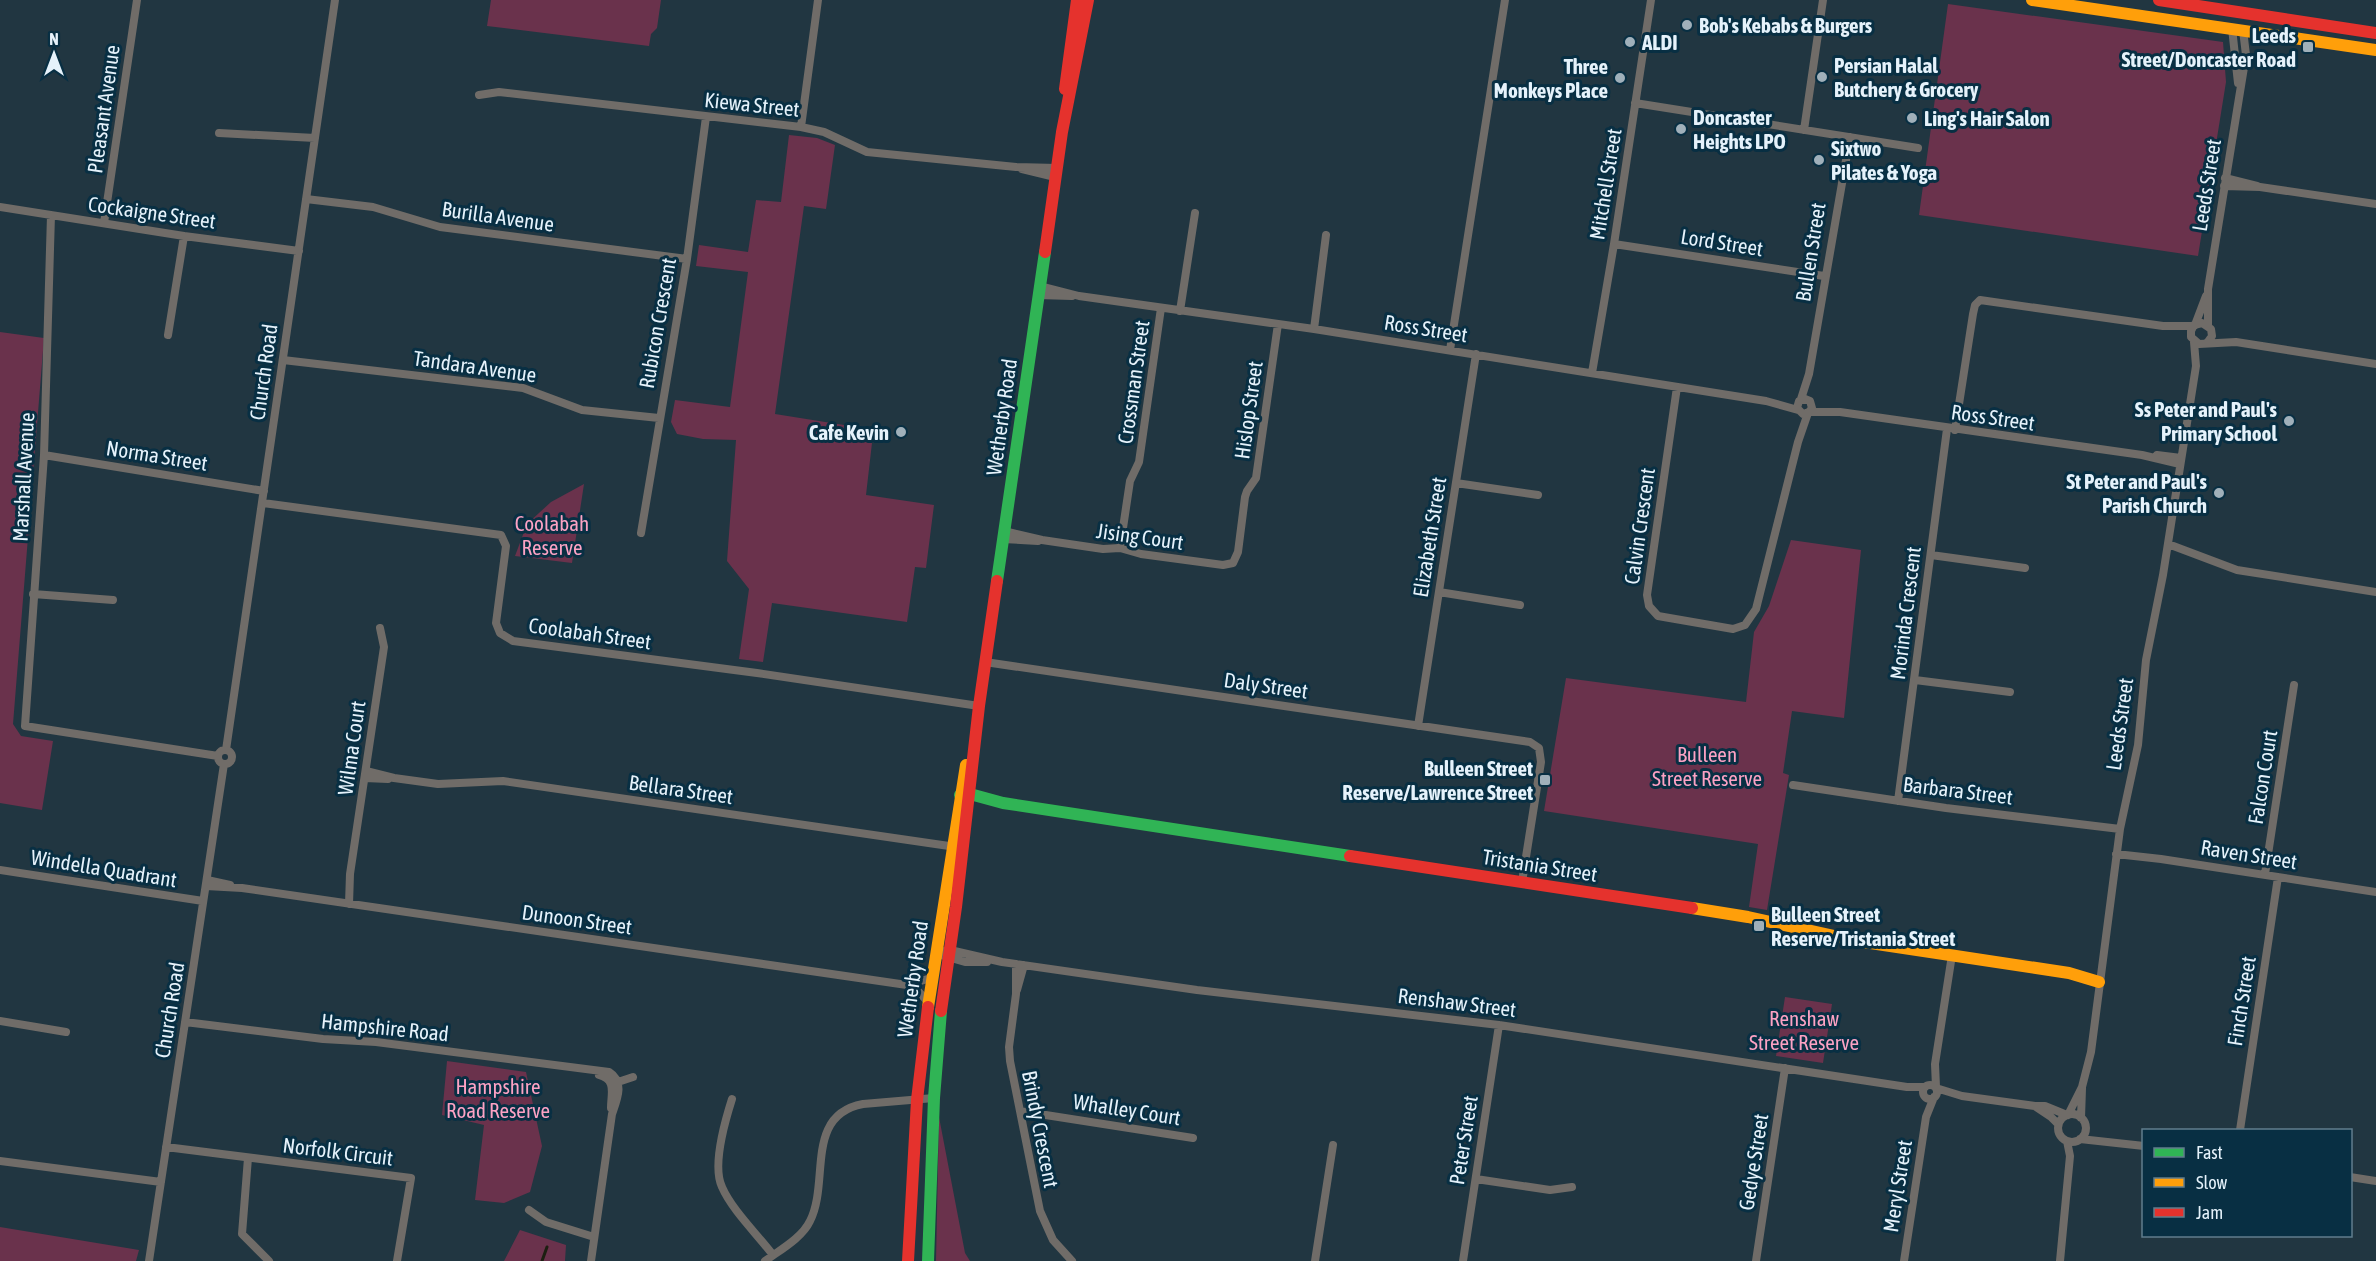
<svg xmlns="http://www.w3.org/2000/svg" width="2376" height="1261" viewBox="0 0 2376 1261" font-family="'Asap Condensed',sans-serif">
	<rect width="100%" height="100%" fill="#213641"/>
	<!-- green -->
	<path fill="#6a324c" d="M 491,0 L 661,0 L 657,28 L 651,34 L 649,46 L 487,26 Z
		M 1948,4 L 2223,42 L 2226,82 L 2198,256 L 1919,215 Z
		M 789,135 L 817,138 L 835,145 L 826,209 L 804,206 L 775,414 L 844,425 L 843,439 L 872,443 L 866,495 L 934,505 L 926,568 L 915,567 L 907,622 L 772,603 L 763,662 L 739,659 L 749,589 L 727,561 L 736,440 L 703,439 L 677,434 L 671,422 L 675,400 L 730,407 L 748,272 L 696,266 L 699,245 L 748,252 L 756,200 L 781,202 Z
		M 0,332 L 44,338 L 13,724 L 21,736 L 53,741 L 42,810 L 0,803 Z
		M 584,484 L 572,563 L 515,556 L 527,524 L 551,502 Z
		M 1791,540 L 1861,550 L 1844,718 L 1792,711 L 1783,773 L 1789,775 L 1767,910 L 1749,907 L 1758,844 L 1544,811 L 1566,678 L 1746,702 L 1754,632 L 1769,606 Z
		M 1785,997 L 1832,1004 L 1823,1063 L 1776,1056 Z
		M 447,1061 L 526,1072 L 542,1146 L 530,1192 L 504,1203 L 475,1200 L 484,1125 L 442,1115 Z
		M 939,1117 L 965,1253 L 970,1261 L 936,1261 Z
		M 0,1227 L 139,1250 L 136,1261 L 0,1261 Z
		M 520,1230 L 566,1245 L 565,1261 L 504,1261 Z"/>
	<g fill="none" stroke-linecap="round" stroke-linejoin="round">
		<!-- stream -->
		<path stroke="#1c1f11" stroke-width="3" d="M 542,1261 L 547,1247"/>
		<!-- street -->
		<path stroke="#706c68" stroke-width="8" d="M 2232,28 L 2238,83
			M 479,95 L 499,92 L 801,127 L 824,132 L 867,152 L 1016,167 L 1057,168
			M 1635,103 L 1918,148
			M 801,127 L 818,0
			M 1804,130 L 1823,0
			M 219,133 L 315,138
			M 1022,169 L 1055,177
			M 2225,178 L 2257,186
			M 2224,186 L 2260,187 L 2376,204
			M 306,199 L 373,207 L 440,227 L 687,259
			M 0,207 L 184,236 L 299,251
			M 51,215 L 44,455 L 25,726 L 218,756
			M 104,223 L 137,0
			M 1614,244 L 1824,276
			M 1040,286 L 1079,296 L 1314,329 L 1766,401 L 1798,410
			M 1038,295 L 1072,296
			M 1180,311 L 1195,213
			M 2195,325 L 2206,296
			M 2208,326 L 2208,289 L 2246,55 L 2243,30
			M 1314,329 L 1326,235
			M 168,335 L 184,236
			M 2207,343 L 2212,336 L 2211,329 L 2202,323 L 2194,325 L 2191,331 L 2191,337 L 2199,344 L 2236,342 L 2376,364
			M 1450,350 L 1505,0
			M 283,360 L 523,388 L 582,410 L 659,418
			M 1592,373 L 1614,244 L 1651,0
			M 1677,387 L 1647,595 L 1649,606 L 1658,616 L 1733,629 L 1745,625 L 1756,609 L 1798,442 L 1808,413
			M 1801,399 L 1809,374 L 1850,137
			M 1809,412 L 1812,408 L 1810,401 L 1805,399 L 1799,401 L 1797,408 L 1803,414 L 1809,412 L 1840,412 L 2142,455 L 2180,464
			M 1955,430 L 1973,314 L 1975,305 L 1980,300 L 2163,326 L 2193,326
			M 44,455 L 264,491
			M 2157,455 L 2181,458
			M 1456,483 L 1538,495
			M 263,503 L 501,535 L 506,546 L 496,623 L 500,633 L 513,641 L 757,673 L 979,706
			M 1004,531 L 1042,540 L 1103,549 L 1120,548 L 1141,554 L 1223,565 L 1233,563 L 1238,552 L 1245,497 L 1247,491 L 1256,478 L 1278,324
			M 641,533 L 687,259 L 706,117
			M 1003,539 L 1038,541
			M 2168,544 L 2237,570 L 2376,592
			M 1120,548 L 1130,481 L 1139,462 L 1161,308
			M 1931,555 L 2025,568
			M 1439,592 L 1520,605
			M 33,594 L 113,600
			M 985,662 L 1530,742 L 1539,748 L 1541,762 L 1522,882
			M 1915,680 L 2010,692
			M 1418,726 L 1476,354
			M218 757a7 7 0 1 1 14 0a7 7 0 1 1-14 0Z
			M 226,750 L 335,0
			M 366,771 L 394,778 L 438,784 L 503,781 L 956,847
			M 365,778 L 388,779
			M 1793,785 L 1946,808 L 2120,829
			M 1898,801 L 1947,429
			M 2116,854 L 2161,859 L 2376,892
			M 0,870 L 203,901
			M 2265,874 L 2294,685
			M 207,880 L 230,885
			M 206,886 L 242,888 L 907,985 L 931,978
			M 349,904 L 350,874 L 384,647 L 380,628
			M 945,951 L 950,950 L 1002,962 L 1197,990 L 1499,1025 L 1907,1087 L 1925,1087
			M 944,956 L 965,962 L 987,962
			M 1016,964 L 1016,994 L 1009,1047 L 1010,1061 L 1040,1211 L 1053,1240 L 1072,1261
			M 908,986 L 918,991 L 928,1002
			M 1017,990 L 1024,965
			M 0,1021 L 66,1032
			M 185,1022 L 323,1039 L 376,1042 L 609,1072 C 625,1082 617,1100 612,1114 L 591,1261
			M 599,1075 C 617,1080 611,1093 611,1108
			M 612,1084 L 633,1077
			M1923 1092a7 7 0 1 1 14 0a7 7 0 1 1-14 0Z
			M 1936,1087 L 1935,1064 L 1952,955
			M 1936,1088 L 1962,1096 L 2035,1106 L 2045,1106 L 2067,1115
			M 732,1099 C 725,1121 712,1166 722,1187 C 732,1210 757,1234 773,1255
			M 2036,1107 L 2051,1117 L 2058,1124
			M 1020,1111 L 1193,1138
			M2058 1128a14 14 0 1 1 28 0a14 14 0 1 1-28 0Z
			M 2068,1115 L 2082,1087 L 2091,1052 L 2120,829 L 2138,745 L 2146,660 L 2163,575 L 2196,366 L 2194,342
			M 2081,1118 L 2082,1088
			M 2240,1130 L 2278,877
			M 2080,1139 L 2144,1146
			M 166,1147 L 411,1178 L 397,1261
			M 248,1158 L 242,1234 L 269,1261
			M 0,1161 L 161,1182
			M 2350,1177 L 2376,1181
			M 1476,1179 L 1550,1190 L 1572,1187
			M 529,1210 L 546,1222 L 594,1237
			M 149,1261 L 224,764
			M 765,1261 C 780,1250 802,1238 810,1221 C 830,1182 804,1115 863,1104 L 934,1098
			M 1315,1261 L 1333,1145
			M 1463,1261 L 1499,1025
			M 1756,1261 L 1785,1068
			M 1904,1261 L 1926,1117 L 1934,1097
			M 2060,1261 L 2070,1156 L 2067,1141"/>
		<!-- fast -->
		<path stroke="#30b455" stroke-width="12" d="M 997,581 L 1045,252
			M 960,795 L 970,794 L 1003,803 L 1350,856
			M 928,1261 L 934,1098 L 941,1011"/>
		<!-- slow -->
		<path stroke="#ff9f0a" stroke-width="12" d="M 2032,0 L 2376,50
			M 1692,908 L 1748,917 L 1857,941 L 2069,973 L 2099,982
			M 928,1007 L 966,765"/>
		<!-- jam -->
		<path stroke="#e5322d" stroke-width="12" d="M 2159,0 L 2376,33
			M 1065,89 L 1077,0
			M 1045,252 L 1062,132 L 1088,0
			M 1350,856 L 1692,908
			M 941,1011 L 956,907 L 979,706 L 997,581
			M 908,1261 L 917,1100 L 928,1007"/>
	</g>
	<!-- markers -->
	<g fill="#a0b0ba" stroke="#082f43" stroke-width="2">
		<circle cx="1687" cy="25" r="6"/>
		<circle cx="1630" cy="42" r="6"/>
		<rect x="2302" y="41" width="12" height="12" rx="3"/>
		<circle cx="1822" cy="77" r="6"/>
		<circle cx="1620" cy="78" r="6"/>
		<circle cx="1912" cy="118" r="6"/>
		<circle cx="1681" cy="129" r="6"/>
		<circle cx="1819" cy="160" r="6"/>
		<circle cx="2289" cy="421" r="6"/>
		<circle cx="901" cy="432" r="6"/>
		<circle cx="2219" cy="493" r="6"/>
		<rect x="1539" y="774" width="12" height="12" rx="3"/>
		<rect x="1753" y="920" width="12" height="12" rx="3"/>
	</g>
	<g text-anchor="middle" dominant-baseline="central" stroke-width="6" stroke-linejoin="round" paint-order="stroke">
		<!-- poi labels -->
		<g font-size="21" font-weight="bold" fill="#e5f2fb" stroke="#082f43" text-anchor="start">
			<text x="1699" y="25">Bob's Kebabs &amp; Burgers</text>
			<text x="2296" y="35" text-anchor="end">Leeds<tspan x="2296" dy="24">Street/Doncaster Road</tspan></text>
			<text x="1642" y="42">ALDI</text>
			<text x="1834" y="65">Persian Halal<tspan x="1834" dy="24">Butchery &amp; Grocery</tspan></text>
			<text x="1608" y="66" text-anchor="end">Three<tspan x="1608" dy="24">Monkeys Place</tspan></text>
			<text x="1693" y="117">Doncaster<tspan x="1693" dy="24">Heights LPO</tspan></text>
			<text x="1924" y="118">Ling's Hair Salon</text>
			<text x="1831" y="148">Sixtwo<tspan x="1831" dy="24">Pilates &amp; Yoga</tspan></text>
			<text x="2277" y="409" text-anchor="end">Ss Peter and Paul's<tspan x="2277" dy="24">Primary School</tspan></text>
			<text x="889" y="432" text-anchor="end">Cafe Kevin</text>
			<text x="2207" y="481" text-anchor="end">St Peter and Paul's<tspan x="2207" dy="24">Parish Church</tspan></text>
			<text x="1533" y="768" text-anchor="end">Bulleen Street<tspan x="1533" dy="24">Reserve/Lawrence Street</tspan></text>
			<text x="1771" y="914">Bulleen Street<tspan x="1771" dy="24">Reserve/Tristania Street</tspan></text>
		</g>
		<!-- street labels -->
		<g font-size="21" fill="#e5f2fb" stroke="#082f43">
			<text transform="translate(752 104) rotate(6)">Kiewa Street</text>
			<text transform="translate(103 109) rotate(-82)">Pleasant Avenue</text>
			<text transform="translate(1605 184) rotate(-81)">Mitchell Street</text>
			<text transform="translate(2206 185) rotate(-81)">Leeds Street</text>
			<text transform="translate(152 212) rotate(8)">Cockaigne Street</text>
			<text transform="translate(498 216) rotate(8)">Burilla Avenue</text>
			<text transform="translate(1722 242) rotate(9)">Lord Street</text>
			<text transform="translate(1810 252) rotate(-81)">Bullen Street</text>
			<text transform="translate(657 323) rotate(-80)">Rubicon Crescent</text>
			<text transform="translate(1426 328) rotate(9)">Ross Street</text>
			<text transform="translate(475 366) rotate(8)">Tandara Avenue</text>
			<text transform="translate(263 372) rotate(-82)">Church Road</text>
			<text transform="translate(1133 382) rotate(-82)">Crossman Street</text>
			<text transform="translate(1248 410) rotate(-82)">Hislop Street</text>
			<text transform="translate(1001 417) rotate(-82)">Wetherby Road</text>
			<text transform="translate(1993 417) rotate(8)">Ross Street</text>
			<text transform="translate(157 455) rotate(9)">Norma Street</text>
			<text transform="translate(23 477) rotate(-87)">Marshall Avenue</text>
			<text transform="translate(1639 526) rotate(-82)">Calvin Crescent</text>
			<text transform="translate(1140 536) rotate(8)">Jising Court</text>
			<text transform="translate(1429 537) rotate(-81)">Elizabeth Street</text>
			<text transform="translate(1905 613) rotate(-83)">Morinda Crescent</text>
			<text transform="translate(590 633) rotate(8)">Coolabah Street</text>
			<text transform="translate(1266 685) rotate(8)">Daly Street</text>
			<text transform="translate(2119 724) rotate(-82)">Leeds Street</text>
			<text transform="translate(351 748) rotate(-82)">Wilma Court</text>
			<text transform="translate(2262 777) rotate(-81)">Falcon Court</text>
			<text transform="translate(681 789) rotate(8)">Bellara Street</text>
			<text transform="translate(1958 790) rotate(7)">Barbara Street</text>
			<text transform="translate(2249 854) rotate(9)">Raven Street</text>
			<text transform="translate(1540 865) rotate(9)">Tristania Street</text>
			<text transform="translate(104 868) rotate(9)">Windella Quadrant</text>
			<text transform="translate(577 919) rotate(8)">Dunoon Street</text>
			<text transform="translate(912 979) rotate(-82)">Wetherby Road</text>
			<text transform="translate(2241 1001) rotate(-81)">Finch Street</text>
			<text transform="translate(1457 1002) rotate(7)">Renshaw Street</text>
			<text transform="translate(169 1010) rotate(-81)">Church Road</text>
			<text transform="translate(385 1027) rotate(6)">Hampshire Road</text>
			<text transform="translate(1127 1109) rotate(9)">Whalley Court</text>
			<text transform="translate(1041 1129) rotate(79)">Brindy Crescent</text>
			<text transform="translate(1463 1140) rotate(-81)">Peter Street</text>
			<text transform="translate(338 1151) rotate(7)">Norfolk Circuit</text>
			<text transform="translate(1753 1162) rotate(-81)">Gedye Street</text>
			<text transform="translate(1897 1186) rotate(-81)">Meryl Street</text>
		</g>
		<!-- park labels -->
		<g font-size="21" fill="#fca2c4" stroke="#082f43">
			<text x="552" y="523">Coolabah<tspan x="552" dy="24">Reserve</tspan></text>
			<text x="1707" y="754">Bulleen<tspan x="1707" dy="24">Street Reserve</tspan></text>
			<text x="1804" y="1018">Renshaw<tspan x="1804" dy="24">Street Reserve</tspan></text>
			<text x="498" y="1086">Hampshire<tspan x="498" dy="24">Road Reserve</tspan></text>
		</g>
	</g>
	<!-- legend -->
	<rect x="2142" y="1129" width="210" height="108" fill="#082f43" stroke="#607d8d" stroke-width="1.5"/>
	<rect x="2154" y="1148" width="30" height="9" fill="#30b455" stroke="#607d8d" stroke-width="1.5"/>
	<text x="2196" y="1159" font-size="18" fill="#e5f2fb">Fast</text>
	<rect x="2154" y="1178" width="30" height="9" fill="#ff9f0a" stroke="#607d8d" stroke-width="1.5"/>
	<text x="2196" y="1189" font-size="18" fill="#e5f2fb">Slow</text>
	<rect x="2154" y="1208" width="30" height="9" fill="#e5322d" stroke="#607d8d" stroke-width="1.5"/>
	<text x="2196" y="1219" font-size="18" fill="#e5f2fb">Jam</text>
	<!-- north arrow -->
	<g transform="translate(54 54)" stroke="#082f43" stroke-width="4.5" paint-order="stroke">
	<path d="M0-4.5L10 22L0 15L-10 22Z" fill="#e5f2fb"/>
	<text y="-9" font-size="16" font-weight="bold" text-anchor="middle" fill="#e5f2fb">N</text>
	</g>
</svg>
